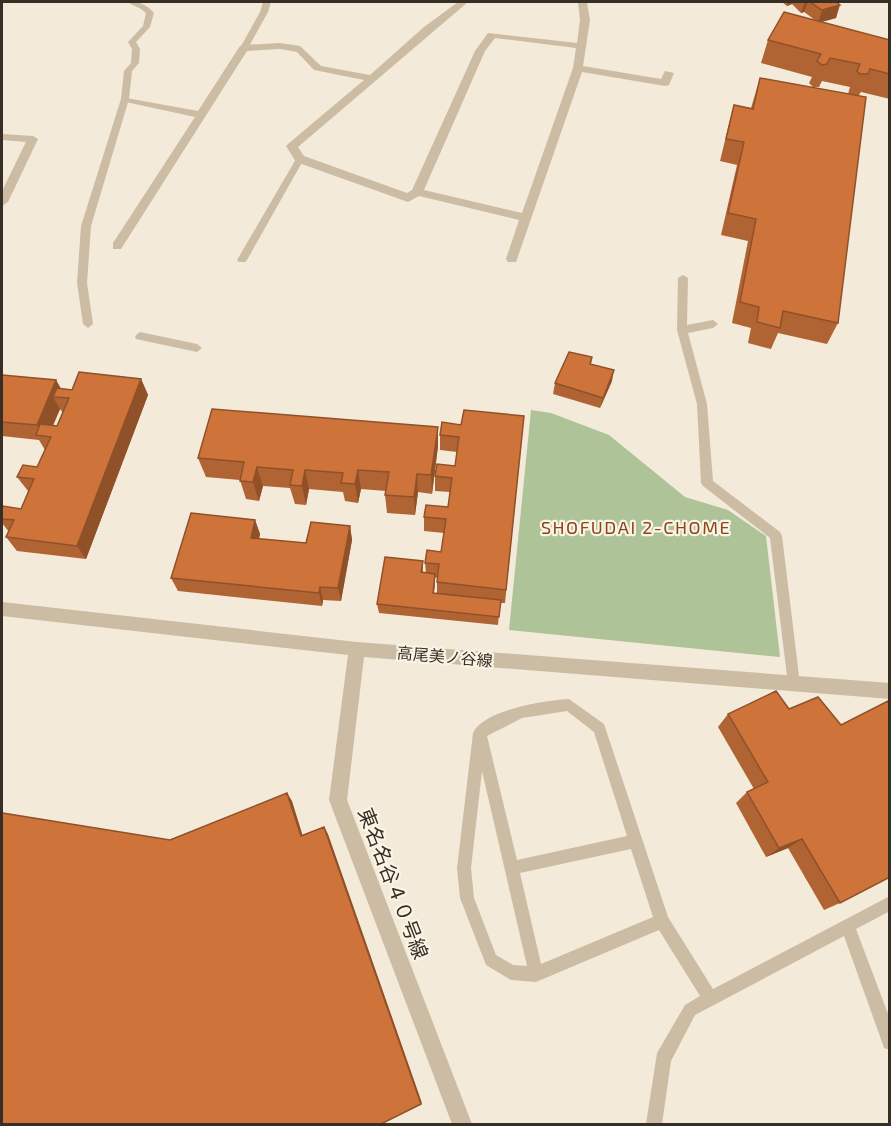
<svg xmlns="http://www.w3.org/2000/svg" width="891" height="1126" viewBox="0 0 891 1126" font-family="'Exo 2','Noto Sans JP',sans-serif">
	<rect width="100%" height="100%" fill="#f3ead9"/>
	<!-- green -->
	<path fill="#aec398" d="M 531,410 L 551,413 L 609,435 L 685,497 L 728,510 L 766,536 L 780,657 L 509,630 Z"/>
	<g fill="none" stroke-linecap="round" stroke-linejoin="round">
		<!-- service -->
		<path fill="#ccbca4" fill-rule="evenodd" d="M 127,2 C 138,1 146,4 154,13 L 150,27 L 136,42 L 140,49 L 139,63 L 132,71 L 129,99 L 91,226 L 87,283 L 93,324 L 88,328 L 83,324 L 77,283 L 81,226 L 121,99 L 124,71 L 131,63 L 132,49 L 128,42 L 143,26 L 146,13 L 141,9 Z
			M 263,2 L 271,2 L 268,12 L 247,50 L 241,50 L 240,48 L 260,12 Z
			M 300,156 L 304,159 L 247,260 L 245,262 L 239,262 L 237,260 L 296,159 Z
			M 683,275 L 688,278 L 687,325 L 713,320 L 718,324 L 713,328 L 688,333 L 707,404 L 713,481 L 780,532 L 782,536 L 800,684 L 799,688 L 794,690 L 789,688 L 788,684 L 770,538 L 703,486 L 701,483 L 697,404 L 677,330 L 678,278 Z
			M 140,332 L 197,344 L 202,348 L 197,352 L 136,339 L 135,336 Z
			M 569,699 L 604,724 L 668,917 L 713,989 L 890,896 L 890,911 L 856,929 L 890,1019 L 890,1050 L 884,1048 L 882,1042 L 844,936 L 695,1015 L 671,1061 L 662,1124 L 646,1124 L 657,1053 L 685,1005 L 700,996 L 659,930 L 536,982 L 511,980 L 486,965 L 460,898 L 457,868 L 473,733 C 483,710 546,700 569,699 ZM 567,711 L 594,732 L 627,836 L 517,860 L 487,736 L 522,718 ZM 482,771 L 527,966 L 513,965 L 496,955 L 474,898 L 471,868 ZM 631,849 L 653,917 L 541,964 L 520,873 Z"/>
		<!-- minor -->
		<path fill="#ccbca4" fill-rule="evenodd" d="M 458,2 L 468,2 L 298,147 L 304,156 L 407,193 L 412,190 L 475,51 L 488,33 L 577,43 L 580,20 L 578,2 L 587,2 L 590,20 L 583,66 L 661,79 L 665,71 L 674,73 L 669,85 L 665,86 L 582,72 L 516,262 L 508,262 L 506,259 L 519,220 L 419,196 L 408,202 L 296,162 L 286,146 L 288,144 L 364,80 L 314,70 L 297,52 L 280,49 L 247,51 L 121,249 L 113,249 L 113,243 L 195,117 L 121,101 L 121,97 L 198,111 L 240,46 L 244,45 L 280,43 L 300,46 L 321,66 L 370,75 L 424,27 ZM 495,38 L 576,48 L 573,68 L 522,213 L 424,190 L 485,51 Z
			M 2,134 L 33,136 L 38,139 L 8,202 L 2,206 L 2,191 L 26,142 L 2,140 Z"/>
		<!-- tertiary -->
		<path fill="#ccbca4" fill-rule="evenodd" d="M 2,602 L 357,642 L 890,683 L 890,699 L 364,657 L 347,800 L 472,1124 L 452,1124 L 329,800 L 348,655 L 2,616 Z"/>
	</g>
	<!-- wall -->
	<path fill="#b16433" fill-rule="evenodd" d="M 782,2 L 838,2 L 836,18 L 821,22 L 890,40 L 890,99 L 861,92 L 859,95 L 838,323 L 827,344 L 778,333 L 771,349 L 748,343 L 751,328 L 732,323 L 748,241 L 721,235 L 737,165 L 720,161 L 728,128 L 734,105 L 751,108 L 760,78 L 848,94 L 850,87 L 822,81 L 819,87 L 813,87 L 809,83 L 812,77 L 761,63 L 768,40 L 815,20 L 804,12 L 801,13 L 792,4 L 787,6 Z
		M 592,357 L 591,364 L 612,381 L 600,408 L 553,394 L 555,383 Z
		M 2,375 L 56,380 L 61,389 L 72,390 L 141,379 L 148,395 L 86,559 L 17,551 L 6,537 L 9,532 L 2,523 L 2,509 L 21,509 L 28,491 L 17,477 L 37,467 L 45,450 L 39,440 L 2,436 ZM 60,409 L 63,413 L 57,426 L 53,426 Z
		M 524,416 L 505,603 L 500,603 L 498,625 L 379,613 L 377,604 L 423,561 L 423,572 L 426,573 L 425,563 L 441,552 L 444,533 L 424,531 L 424,517 L 448,507 L 450,492 L 435,491 L 435,476 L 455,466 L 457,452 L 440,450 L 440,435 L 461,425 ZM 435,577 L 437,578 L 437,593 L 434,593 Z
		M 438,446 L 432,494 L 418,492 L 415,515 L 387,513 L 385,495 L 386,491 L 361,489 L 358,503 L 345,501 L 343,492 L 309,489 L 306,505 L 295,504 L 290,488 L 263,486 L 259,501 L 246,499 L 240,480 L 206,477 L 198,458 Z
		M 255,520 L 260,534 L 259,539 L 306,543 L 350,526 L 352,540 L 341,601 L 323,600 L 322,606 L 178,591 L 171,578 Z
		M 728,714 L 840,903 L 824,910 L 788,848 L 766,857 L 736,803 L 747,792 L 754,789 L 718,727 Z"/>
	<!-- shaded-wall -->
	<path fill="#905129" d="M 788,2 L 793,2 L 792,4 L 787,6 Z
		M 805,2 L 808,2 L 804,12 L 801,13 Z
		M 830,2 L 838,2 L 836,7 L 840,5 L 836,18 L 818,23 L 822,10 Z
		M 614,370 L 612,381 L 600,408 L 603,398 Z
		M 141,379 L 148,395 L 86,559 L 77,546 Z
		M 56,380 L 65,396 L 53,397 L 60,409 L 48,436 L 43,436 L 37,425 Z
		M 438,427 L 438,446 L 432,494 L 431,475 Z
		M 257,467 L 263,486 L 259,501 L 253,482 Z
		M 305,470 L 309,489 L 306,505 L 302,486 Z
		M 358,470 L 361,489 L 358,503 L 355,484 Z
		M 417,474 L 418,492 L 415,515 L 414,497 Z
		M 255,520 L 260,534 L 256,552 L 251,538 Z
		M 350,526 L 352,540 L 341,601 L 338,588 Z
		M 435,574 L 435,583 L 433,602 L 433,593 Z
		M 320,587 L 323,600 L 322,606 L 319,593 Z
		M 287,793 L 292,801 L 305,843 L 301,836 Z
		M 324,827 L 328,834 L 422,1103 L 421,1104 Z
		M 802,839 L 788,848 L 766,857 L 779,848 Z"/>
	<!-- building -->
	<path fill="#ce743b" stroke="#905129" stroke-width="1.5" d="M 810,2 L 836,2 L 840,5 L 822,10 Z
		M 784,12 L 890,40 L 890,74 L 870,69 L 868,74 L 860,74 L 857,71 L 860,64 L 830,58 L 827,64 L 822,65 L 817,61 L 821,54 L 768,40 Z
		M 760,78 L 866,97 L 838,323 L 783,311 L 780,328 L 757,322 L 759,307 L 740,302 L 756,219 L 728,213 L 744,142 L 726,139 L 734,105 L 753,109 Z
		M 569,352 L 592,357 L 590,364 L 614,370 L 603,398 L 555,383 Z
		M 79,372 L 141,379 L 77,546 L 6,537 L 14,520 L 2,519 L 2,509 L 3,506 L 21,509 L 34,479 L 17,477 L 23,465 L 37,467 L 51,437 L 36,435 L 40,424 L 57,426 L 69,398 L 53,397 L 57,388 L 72,390 Z
		M 2,375 L 56,380 L 37,425 L 2,422 Z
		M 212,409 L 438,427 L 431,475 L 417,474 L 414,497 L 385,495 L 389,472 L 358,470 L 355,484 L 341,483 L 343,473 L 305,470 L 302,486 L 290,485 L 293,470 L 257,467 L 253,482 L 240,481 L 244,462 L 198,458 Z
		M 464,410 L 524,416 L 506,590 L 437,582 L 439,564 L 425,563 L 427,550 L 441,552 L 446,519 L 424,517 L 426,505 L 448,507 L 452,478 L 435,476 L 437,464 L 455,466 L 459,437 L 440,435 L 442,422 L 461,425 Z
		M 191,513 L 255,520 L 251,538 L 306,543 L 311,522 L 350,526 L 338,588 L 320,587 L 319,593 L 171,578 Z
		M 385,557 L 423,561 L 421,572 L 435,574 L 433,593 L 501,600 L 499,617 L 377,604 Z
		M 776,691 L 789,709 L 818,697 L 841,725 L 888,701 L 890,704 L 890,877 L 840,903 L 802,839 L 779,848 L 747,792 L 768,782 L 728,714 Z
		M 287,793 L 301,836 L 324,827 L 421,1104 L 379,1125 L 2,1125 L 2,813 L 170,840 Z"/>
	<g text-anchor="middle" dominant-baseline="central" stroke-width="4.5" stroke-linejoin="round" paint-order="stroke">
		<!-- street labels -->
		<g font-size="16" fill="#372e26" stroke="#faf4e5">
			<text transform="translate(445 656) rotate(5)">高尾美ノ谷線</text>
		</g>
		<!-- neighbourhood labels -->
		<g font-size="18" letter-spacing="1.5" fill="#8b451a" stroke="#faf4e5">
			<text x="636" y="527">SHOFUDAI 2-CHOME</text>
		</g>
		<!-- near-street labels -->
		<g font-size="20" fill="#372e26" stroke="#faf4e5">
			<text transform="translate(394 883) rotate(69)">東名名谷４０号線</text>
		</g>
	</g>
	<!-- border -->
	<rect width="891" height="1126" fill="none" stroke="#372e26" stroke-width="6"/>
</svg>
